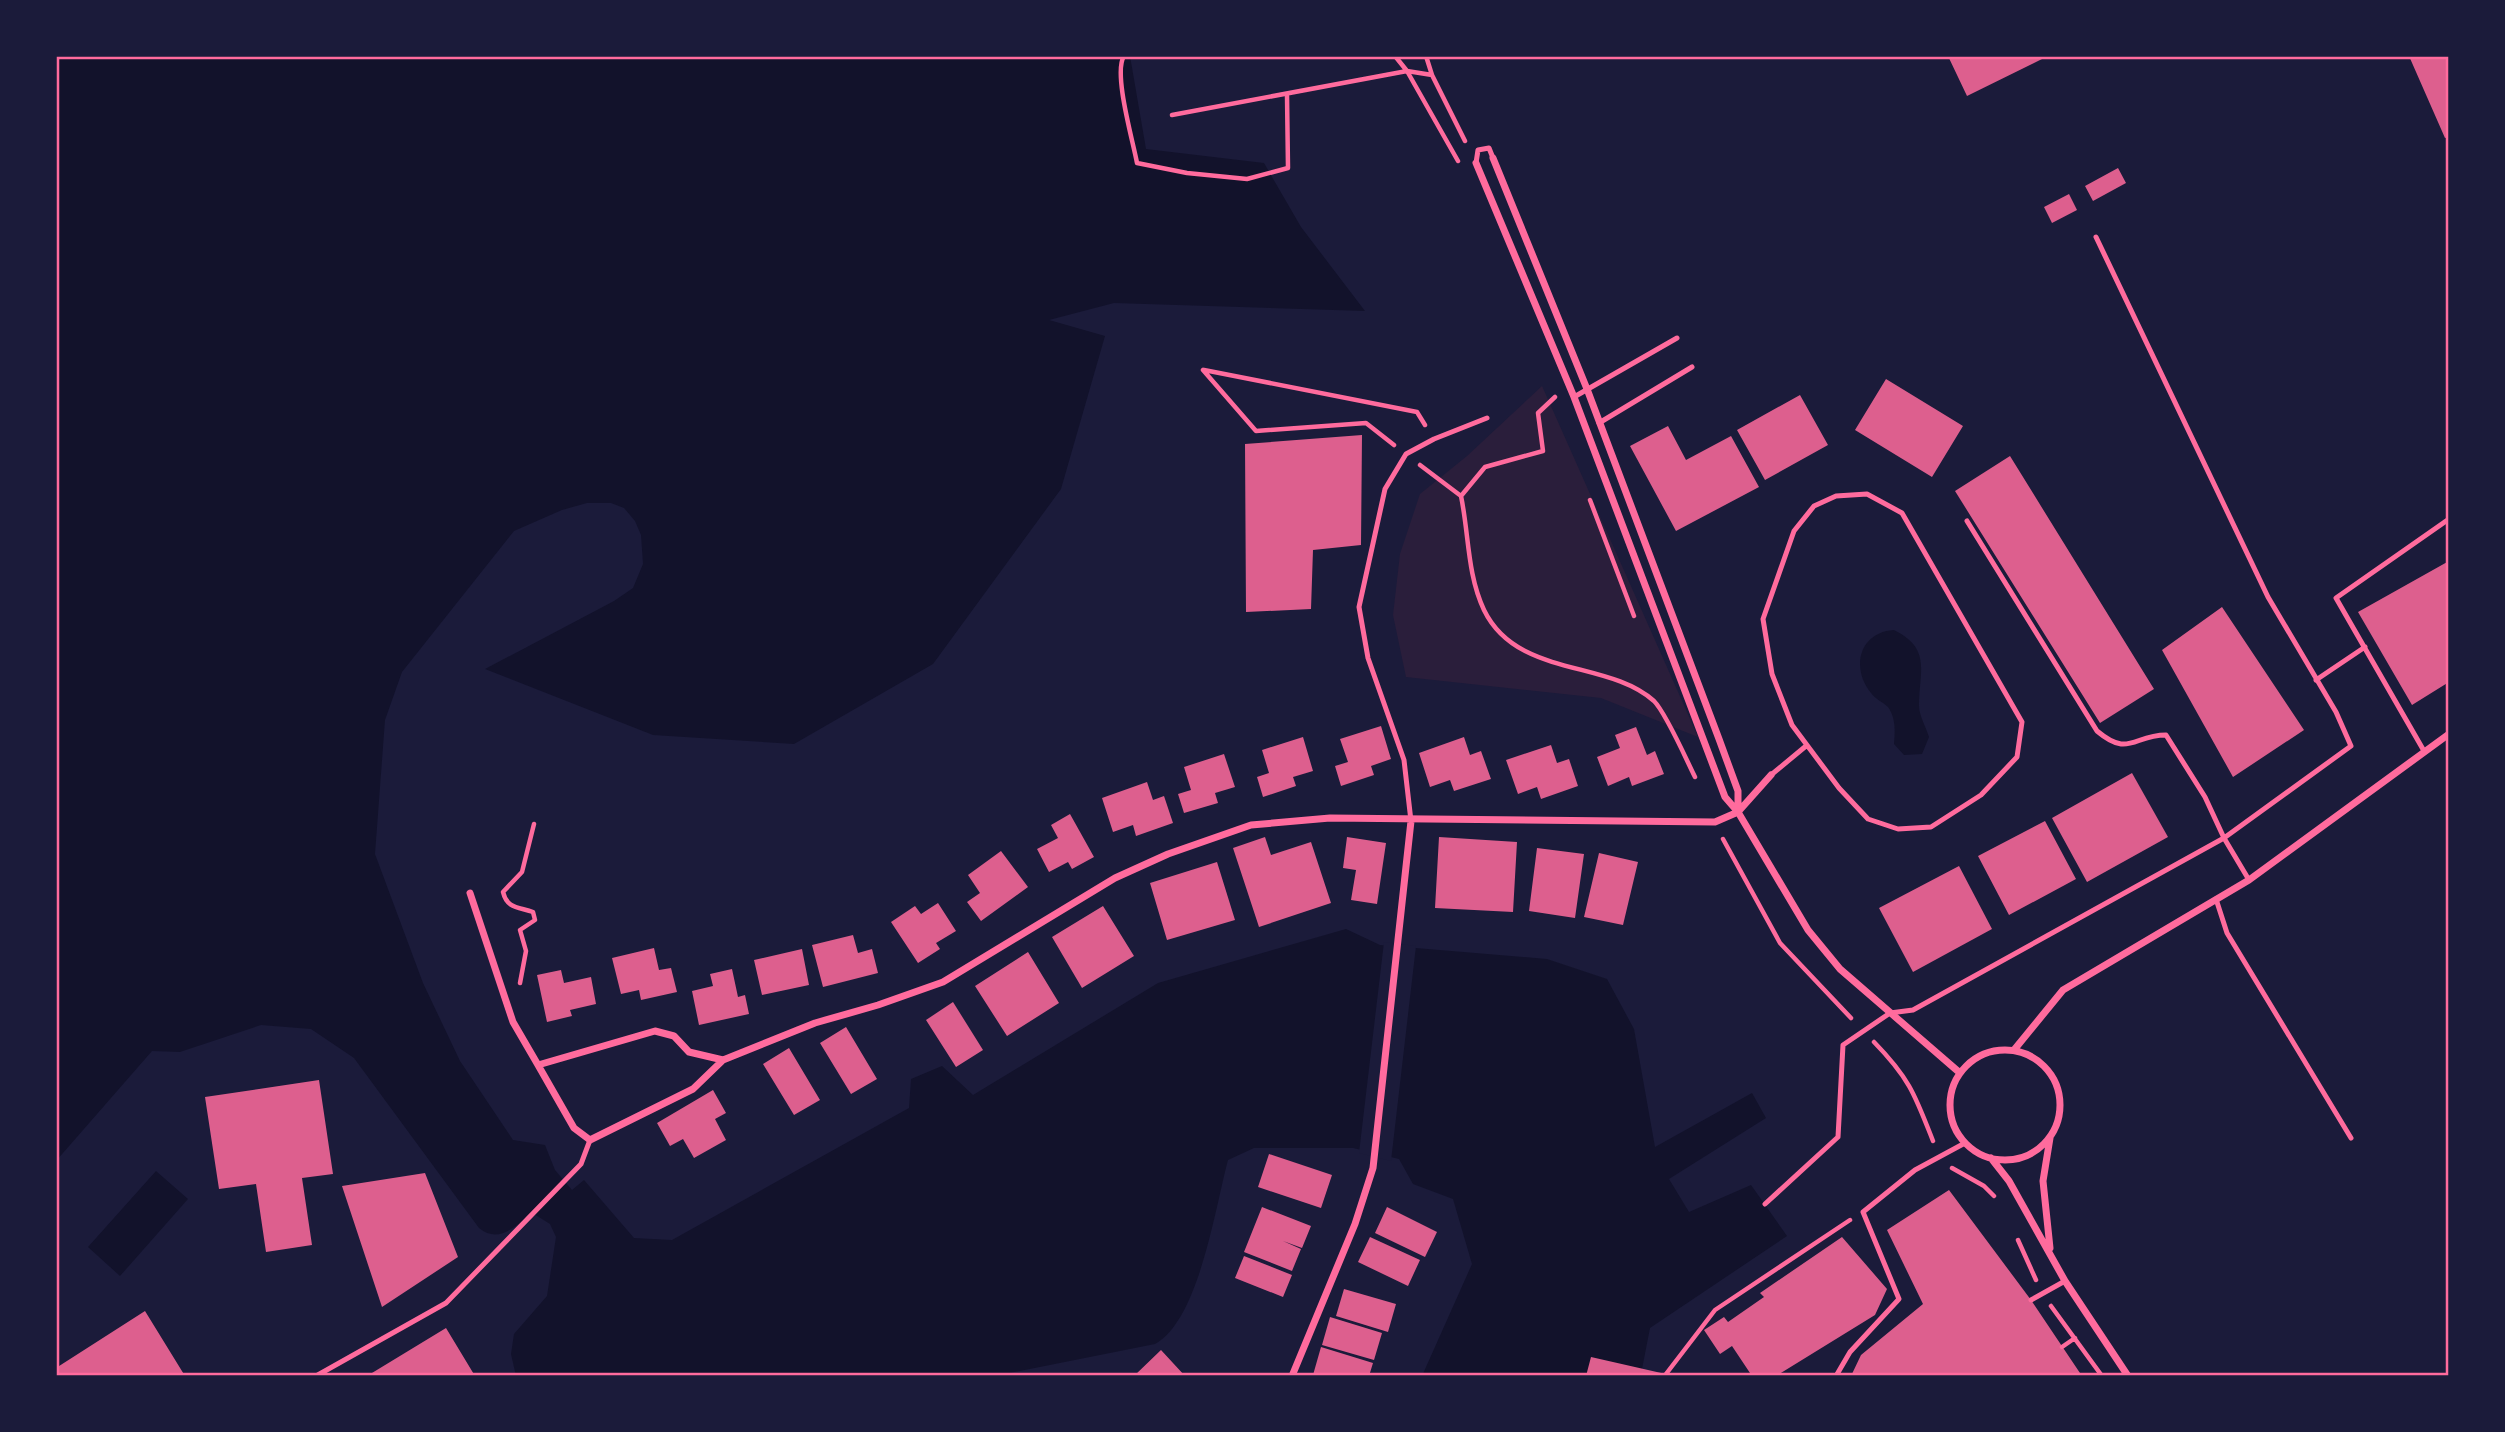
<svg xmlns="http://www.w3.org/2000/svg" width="2505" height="1432" viewBox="0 0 2505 1432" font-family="'Fira Sans',sans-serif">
	<rect width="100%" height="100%" fill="#1b1b3a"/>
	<!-- green -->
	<path fill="#2a1e3b" d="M 1542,386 L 1698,737 L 1601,698 L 1406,677 L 1393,615 L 1400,554 L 1420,494 L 1467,456 Z"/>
	<!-- water -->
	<path fill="#12122b" d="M 56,56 L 1130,56 L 1146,149 L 1264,163 L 1301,227 L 1365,311 L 1114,303 L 1049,320 L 1105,336 L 1061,489 L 933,664 L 794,744 L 653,735 L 485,669 L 614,601 L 633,588 L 643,564 L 641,535 L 635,521 L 624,508 L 611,503 L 587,503 L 562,510 L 514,531 L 402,672 L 385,720 L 375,854 L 423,983 L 460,1061 L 513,1140 L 545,1145 L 555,1170 L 572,1190 L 584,1180 L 634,1238 L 672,1240 L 909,1108 L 911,1079 L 942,1066 L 973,1095 L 1158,983 L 1346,929 L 1380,945 L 1547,959 L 1607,979 L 1634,1029 L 1655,1147 L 1752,1093 L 1766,1118 L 1669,1179 L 1689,1212 L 1751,1185 L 1787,1236 L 1650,1328 L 1642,1369 L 1593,1376 L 1422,1376 L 1472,1264 L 1453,1199 L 1413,1184 L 1399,1159 L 1353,1148 L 1254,1148 L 1228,1160 C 1215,1208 1199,1320 1155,1344 L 994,1376 L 516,1376 L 511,1354 L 514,1334 L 547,1296 L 556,1237 L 550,1224 L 534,1214 C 515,1224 500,1245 479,1228 L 354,1058 L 311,1029 L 261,1025 L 180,1052 L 152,1051 L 56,1161 Z
		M 1894,630 C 1932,649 1919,671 1919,706 C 1919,715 1926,727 1929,737 L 1922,754 L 1904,755 L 1894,744 C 1895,732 1896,718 1888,707 C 1883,702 1875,699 1871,693 C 1850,667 1860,632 1894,630 Z
		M 156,1171 L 188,1199 L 120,1276 L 88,1247 Z"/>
	<!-- pier -->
	<path fill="#1b1b3a" d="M 1384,942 L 1416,946 L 1391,1161 L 1359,1153 Z"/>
	<!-- building -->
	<path fill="#dd5f8e" d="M 1948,56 L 2048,56 L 1967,96 Z
		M 2409,56 L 2449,56 L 2449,137 L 2445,138 Z
		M 2118,168 L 2126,183 L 2093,201 L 2085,186 Z
		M 2069,194 L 2077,210 L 2052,223 L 2044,207 Z
		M 1886,379 L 1963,426 L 1932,477 L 1855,430 Z
		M 1800,395 L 1828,445 L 1765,480 L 1737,430 Z
		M 1668,426 L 1686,460 L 1731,436 L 1759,487 L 1676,531 L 1630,446 Z
		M 1362,435 L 1361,545 L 1313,550 L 1311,609 L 1246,612 L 1245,444 Z
		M 2010,456 L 2154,689 L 2100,723 L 1955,491 Z
		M 2449,561 L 2449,682 L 2412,705 L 2358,612 Z
		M 2222,607 L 2304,730 L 2233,777 L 2162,650 Z
		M 1381,726 L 1391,759 L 1371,766 L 1374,775 L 1341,786 L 1335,766 L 1348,762 L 1340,739 Z
		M 1636,727 L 1647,755 L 1655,751 L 1664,774 L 1632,786 L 1629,777 L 1608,786 L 1597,757 L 1620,748 L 1615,735 Z
		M 1303,737 L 1313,771 L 1293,777 L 1296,786 L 1263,797 L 1257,777 L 1269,773 L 1262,750 Z
		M 1464,737 L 1470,755 L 1481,751 L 1491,779 L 1454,791 L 1450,780 L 1430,787 L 1419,753 Z
		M 1551,745 L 1557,763 L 1569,759 L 1578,786 L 1541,799 L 1537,787 L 1518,794 L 1506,760 Z
		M 1224,754 L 1235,787 L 1215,793 L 1218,803 L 1184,813 L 1178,794 L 1191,790 L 1184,767 Z
		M 2132,773 L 2168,837 L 2087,882 L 2052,818 Z
		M 1147,782 L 1153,800 L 1164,796 L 1173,823 L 1136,836 L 1133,825 L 1113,832 L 1102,798 Z
		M 1070,814 L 1094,857 L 1072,869 L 1068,862 L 1049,872 L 1037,849 L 1058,838 L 1051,825 Z
		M 2045,821 L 2076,879 L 2009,915 L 1978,856 Z
		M 1265,837 L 1271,855 L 1311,842 L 1331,903 L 1259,927 L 1233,848 Z
		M 1347,837 L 1386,843 L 1377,904 L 1351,900 L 1356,870 L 1343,868 Z
		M 1439,837 L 1517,842 L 1513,912 L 1435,908 Z
		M 1537,848 L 1584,854 L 1575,918 L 1529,911 Z
		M 1001,851 L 1028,887 L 981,921 L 967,902 L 980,893 L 968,875 Z
		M 1599,853 L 1638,862 L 1623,925 L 1584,917 Z
		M 1217,862 L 1235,920 L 1167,940 L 1150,883 Z
		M 1959,866 L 1992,929 L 1913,972 L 1879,908 Z
		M 938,903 L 956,931 L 936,943 L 940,949 L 918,963 L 891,922 L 915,906 L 921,914 Z
		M 1103,906 L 1134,956 L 1082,988 L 1052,937 Z
		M 853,935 L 858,953 L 872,949 L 878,973 L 823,987 L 812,945 Z
		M 654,948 L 659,970 L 671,968 L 677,992 L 641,1000 L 639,990 L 621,994 L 612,958 Z
		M 802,949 L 809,985 L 762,995 L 754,960 Z
		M 1028,952 L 1059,1003 L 1007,1036 L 975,986 Z
		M 732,969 L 738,997 L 745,995 L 749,1014 L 699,1025 L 692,991 L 713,986 L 710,974 Z
		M 561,970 L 564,983 L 591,977 L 596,1004 L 570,1010 L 572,1016 L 547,1022 L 537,975 Z
		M 953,1002 L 983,1050 L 956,1067 L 926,1020 Z
		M 846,1027 L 877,1079 L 851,1094 L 820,1043 Z
		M 789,1048 L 820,1100 L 794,1115 L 763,1064 Z
		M 319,1080 L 333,1174 L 302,1178 L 312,1245 L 266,1252 L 256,1184 L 219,1189 L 205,1097 Z
		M 713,1090 L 726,1113 L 715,1119 L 726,1140 L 694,1158 L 683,1139 L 670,1146 L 657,1123 Z
		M 1269,1154 L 1332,1175 L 1321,1208 L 1258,1187 Z
		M 425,1173 L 458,1257 L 382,1307 L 342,1186 Z
		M 1949,1190 L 2031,1300 L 2082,1376 L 1851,1376 L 1861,1355 L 1923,1304 L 1887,1230 Z
		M 1262,1207 L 1311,1226 L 1302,1248 L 1283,1241 L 1301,1249 L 1292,1271 L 1244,1252 Z
		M 1387,1207 L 1437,1232 L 1425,1257 L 1375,1233 Z
		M 1370,1237 L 1420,1260 L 1408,1286 L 1358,1262 Z
		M 1842,1237 L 1887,1289 L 1875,1315 L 1776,1376 L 1752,1376 L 1732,1346 L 1720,1354 L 1704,1330 L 1724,1317 L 1728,1322 L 1764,1297 L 1760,1293 Z
		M 1244,1256 L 1292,1275 L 1283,1297 L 1235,1278 Z
		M 1344,1289 L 1396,1304 L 1388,1332 L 1336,1316 Z
		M 145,1311 L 185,1376 L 56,1376 L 56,1368 Z
		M 1330,1317 L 1382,1333 L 1374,1360 L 1322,1345 Z
		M 446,1328 L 475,1376 L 367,1376 Z
		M 1321,1347 L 1373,1363 L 1369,1376 L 1313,1375 Z
		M 1161,1350 L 1185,1376 L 1134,1376 Z
		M 1591,1357 L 1670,1375 L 1670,1376 L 1586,1376 Z"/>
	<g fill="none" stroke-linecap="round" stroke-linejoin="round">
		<!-- path -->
		<path stroke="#ff6b9d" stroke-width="4.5" d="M 1124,56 C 1113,73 1133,141 1137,163 L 1187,173 L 1247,179 L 1288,168 L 1287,95
			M 1395,56 L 1407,71 L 1458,161
			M 1426,56 L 1432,75
			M 1172,115 L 1407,71 L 1432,75 L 1465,141
			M 1203,370 L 1256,431 L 1366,423 L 1394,445
			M 1204,370 L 1417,412 L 1425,425
			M 1555,397 L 1538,413 L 1543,451 L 1485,467 L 1461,496 C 1469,534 1467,574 1484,610 C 1517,678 1607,659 1654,701 C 1666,713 1686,759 1695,777
			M 1420,465 L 1461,496
			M 1590,500 L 1634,616
			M 1723,839 L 1780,943 L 1851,1018
			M 520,983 L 526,951 L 520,930 L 535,920 L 533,912 C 519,907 507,909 503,892 L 522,872 L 534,824
			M 1874,1042 C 1910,1079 1915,1095 1933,1141
			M 1952,1168 L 1984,1186 L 1994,1196
			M 2018,1240 L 2036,1280
			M 2051,1306 L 2102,1376
			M 2062,1347 L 2075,1338
			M 1666,1374 L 1715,1310 L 1850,1220"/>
		<!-- service -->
		<path stroke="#ff6b9d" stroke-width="5" d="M 1476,163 L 1478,150 L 1489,148 L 1493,158
			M 1574,397 L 1677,338
			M 1599,423 L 1692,367
			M 1867,494 L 1902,513 L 2022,722 L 2017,757 L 1981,795 L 1931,827 L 1898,829 L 1868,819 L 1839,788 L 1792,725 L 1772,674 L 1763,619 L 1794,531 L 1814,506 L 1836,496 Z
			M 1967,521 L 2097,731 C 2129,758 2133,735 2166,735 L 2205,797 L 2224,838 L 2249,880
			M 2316,680 L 2365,647
			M 2424,751 L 2336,598 L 2449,519
			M 1771,775 L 1806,746
			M 1411,821 L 1404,760 L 1368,658 L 1359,607 L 1385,489 L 1406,454 L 1434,439 L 1487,418
			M 2216,899 L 2227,933 L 2351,1138
			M 1765,1204 L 1838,1137 L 1843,1045 L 1890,1013 L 1913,1010 L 2224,838 L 2351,746 L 2336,712 L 2268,597 L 2096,237
			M 2031,1300 L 2065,1281
			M 316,1376 L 446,1303 L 581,1164 L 590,1140
			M 1836,1376 L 1850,1352 L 1899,1299 L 1863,1212 L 1915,1170 L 1965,1143"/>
		<!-- minor -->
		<path stroke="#ff6b9d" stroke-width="7" d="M 1493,158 L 1587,389 L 1719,739 L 1738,791 L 1738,811
			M 1476,163 L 1574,397 L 1725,797 L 1738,812 L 1808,930 L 1840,969 L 1960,1073
			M 470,893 L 513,1022 L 538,1065 L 655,1031 L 674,1036 L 689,1052 L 723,1060 L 815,1023 L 878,1005 L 943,982 L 1115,878 L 1168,854 L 1251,825 L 1330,818 L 1715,822 L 1738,812 L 1771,775
			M1950 1105a55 55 0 1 1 110 0a55 55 0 1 1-110 0Z
			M 2014,1050 L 2063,990 L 2249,880 L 2449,734
			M 538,1065 L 574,1128 L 590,1140 L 693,1089 L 723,1060
			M 2050,1138 L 2043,1181 L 2050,1248
			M 1991,1158 L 2009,1181 L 2065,1281 L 2128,1376
			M 1292,1376 L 1355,1224 L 1373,1168 L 1411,821"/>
	</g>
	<!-- border -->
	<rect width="2505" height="1432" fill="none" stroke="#1b1b3a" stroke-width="116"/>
	<rect x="58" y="58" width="2389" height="1316" fill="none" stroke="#ff6b9d" stroke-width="2.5"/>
</svg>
